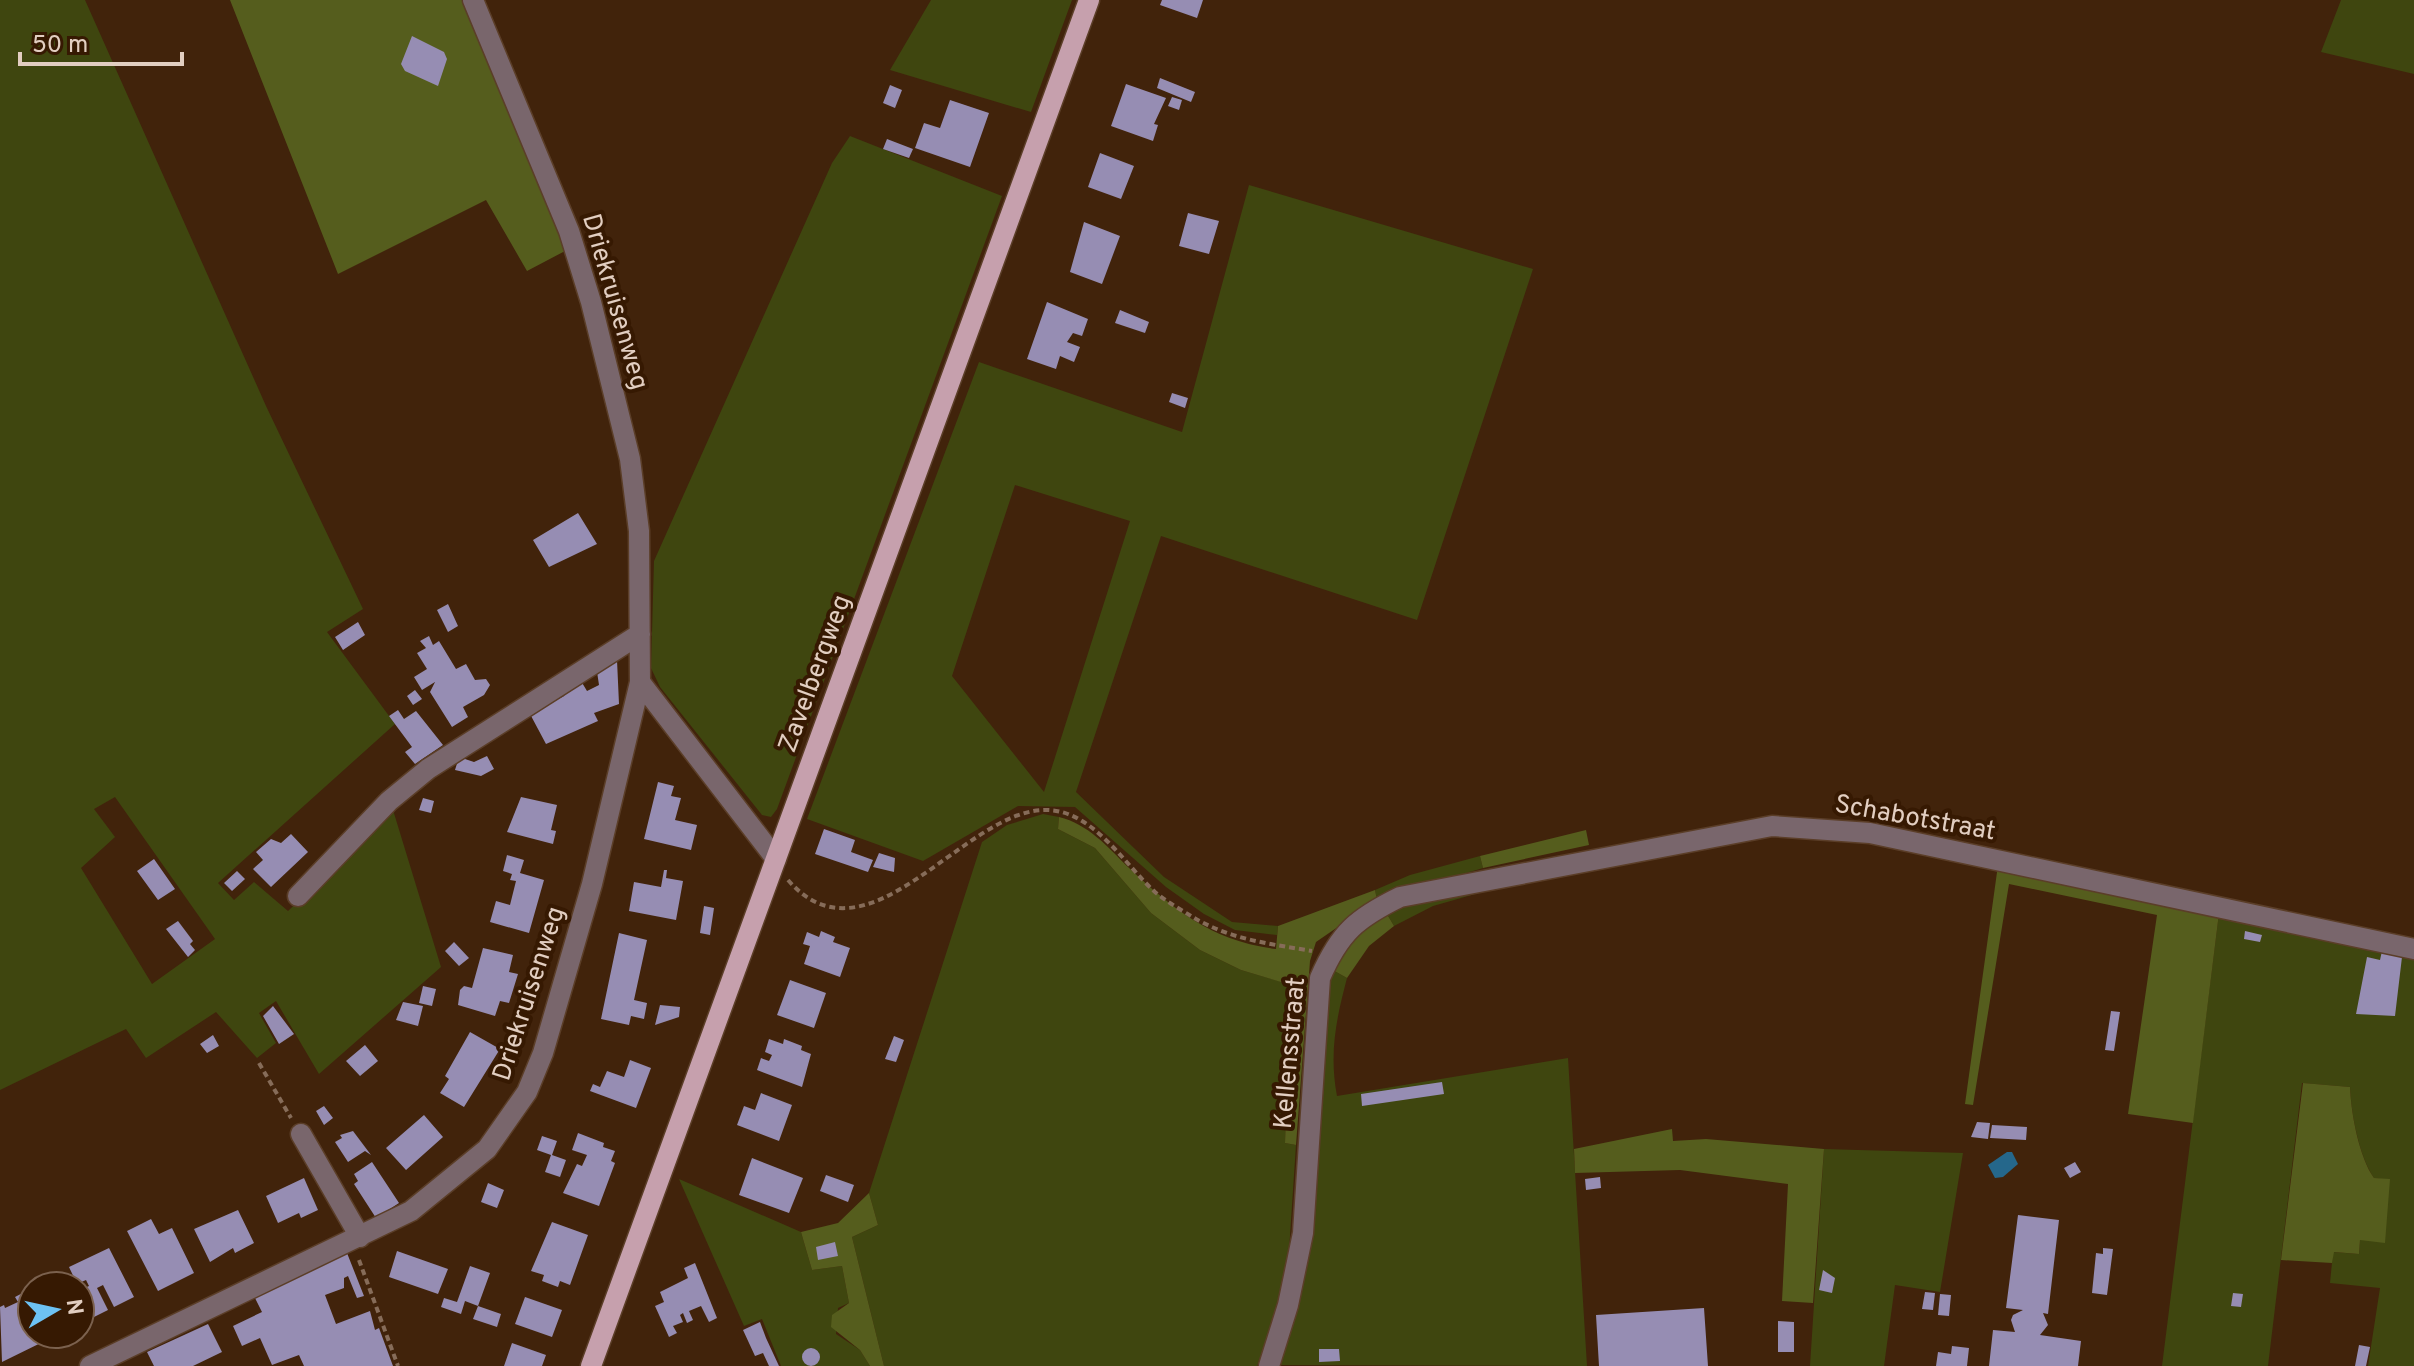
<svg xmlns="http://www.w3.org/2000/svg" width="2414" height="1366" viewBox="0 0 2414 1366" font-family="Overpass,sans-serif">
	<rect width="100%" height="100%" fill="#41230b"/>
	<!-- green -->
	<path fill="#3f460f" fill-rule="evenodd" d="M 0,0 L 85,0 L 266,406 L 363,609 L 327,632 L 395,724 L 218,883 L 234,900 L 254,882 L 288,911 L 393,810 L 441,967 L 319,1074 L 276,1001 L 259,1013 L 276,1043 L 257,1058 L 216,1012 L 146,1058 L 126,1029 L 0,1090 ZM 115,797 L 215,939 L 152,984 L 81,868 L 115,837 L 94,809 Z
		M 931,0 L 1072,0 L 1031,112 L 890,70 Z
		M 2341,0 L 2414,0 L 2414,74 L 2321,52 Z
		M 850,136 L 1002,196 L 777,809 L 771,817 L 762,815 L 660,687 L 651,668 L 654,561 L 832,163 Z
		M 1249,185 L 1533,269 L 1417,620 L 1161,536 L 1076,792 L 1164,877 L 1232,922 L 1278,926 L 1277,935 L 1235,930 L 1204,914 L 1166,887 L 1075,807 L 1018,806 L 923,861 L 807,819 L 979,362 L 1182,432 ZM 1015,485 L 1130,521 L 1044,792 L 952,676 Z
		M 1043,814 L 1059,817 L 1058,829 L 1095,848 L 1151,913 L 1200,950 L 1241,970 L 1292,985 L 1285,1143 L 1296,1145 L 1287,1281 L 1257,1366 L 884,1366 L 852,1237 L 878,1225 L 869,1193 L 982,842 L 1007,825 Z
		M 1480,856 L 1483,868 L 1377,900 L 1375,890 L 1410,875 Z
		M 1489,890 L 1433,906 L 1394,926 L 1384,909 Z
		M 2219,913 L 2414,955 L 2414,1366 L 2368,1366 L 2380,1288 L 2330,1283 L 2333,1252 L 2359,1254 L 2360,1240 L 2389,1180 L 2374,1178 C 2359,1156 2351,1113 2350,1087 L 2302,1083 L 2268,1366 L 2162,1366 Z
		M 1331,969 L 1347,978 C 1336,1020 1329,1053 1337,1096 L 1568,1058 L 1587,1366 L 1281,1365 L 1306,1264 L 1317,1192 L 1318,1037 Z
		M 1824,1149 L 1963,1153 L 1940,1292 L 1895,1285 L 1884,1366 L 1810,1366 Z
		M 679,1179 L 801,1232 L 812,1270 L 842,1266 L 849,1303 L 838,1308 L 836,1334 L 860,1350 L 870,1366 L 781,1366 L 762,1319 L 744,1326 Z"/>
	<!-- forest -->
	<path fill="#555d1d" d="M 230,0 L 462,0 L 545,192 L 565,251 L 527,271 L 486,200 L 338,274 Z
		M 1059,817 C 1088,824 1108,847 1128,867 C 1174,910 1212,941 1276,949 L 1278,926 L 1375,890 L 1377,900 L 1316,942 L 1310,961 L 1296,1145 L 1285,1143 L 1291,985 L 1241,970 L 1200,950 L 1151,913 L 1095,848 L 1058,829 Z
		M 1586,830 L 1589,845 L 1483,868 L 1480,856 Z
		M 1998,865 L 2219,913 L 2193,1123 L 2128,1114 L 2157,915 L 2009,884 L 1973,1105 L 1965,1104 Z
		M 1384,909 L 1394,926 L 1369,946 L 1347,978 L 1331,969 L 1352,936 Z
		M 2303,1083 L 2350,1087 C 2351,1113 2359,1157 2374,1178 L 2390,1179 L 2385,1243 L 2360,1240 L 2359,1254 L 2334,1252 L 2332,1263 L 2281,1260 Z
		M 1672,1129 L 1673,1141 L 1706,1139 L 1824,1149 L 1813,1303 L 1782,1301 L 1788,1184 L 1680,1170 L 1575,1173 L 1574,1149 Z
		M 869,1193 L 878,1225 L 852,1237 L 884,1366 L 870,1366 L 860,1350 L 831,1327 L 832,1315 L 849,1303 L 842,1266 L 812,1270 L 801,1232 L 838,1223 Z"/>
	<!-- water -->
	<path fill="#25678b" d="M 2007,1152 L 2012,1152 L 2018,1164 L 2003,1177 L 1995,1178 L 1988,1165 Z"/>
	<!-- building -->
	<path fill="#968db3" d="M 1162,0 L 1203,0 L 1197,18 L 1160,5 Z
		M 412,36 L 444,52 L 447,59 L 438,86 L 405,71 L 401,64 Z
		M 1160,78 L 1195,92 L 1191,102 L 1157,88 Z
		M 1126,84 L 1166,98 L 1154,124 L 1158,125 L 1153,141 L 1111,126 Z
		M 890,85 L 902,90 L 895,108 L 883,103 Z
		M 1172,97 L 1182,100 L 1179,110 L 1168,106 Z
		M 950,100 L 989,113 L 970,167 L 915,148 L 924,123 L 940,128 Z
		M 887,139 L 913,149 L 909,158 L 883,149 Z
		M 1100,153 L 1134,166 L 1121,199 L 1088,187 Z
		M 1188,213 L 1219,221 L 1209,254 L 1179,246 Z
		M 1084,222 L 1120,236 L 1102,284 L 1070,272 Z
		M 1047,302 L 1088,319 L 1082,336 L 1073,333 L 1067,342 L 1080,347 L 1074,362 L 1060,356 L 1056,369 L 1027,359 Z
		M 1120,310 L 1149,322 L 1145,333 L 1115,323 Z
		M 1172,393 L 1188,398 L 1185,408 L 1169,402 Z
		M 578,513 L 597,544 L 549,567 L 533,540 Z
		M 448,604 L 458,626 L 448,632 L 437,610 Z
		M 358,622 L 365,635 L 343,650 L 335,637 Z
		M 429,636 L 433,645 L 439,641 L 456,669 L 466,664 L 475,680 L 486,679 L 490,685 L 484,695 L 463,707 L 468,717 L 452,727 L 430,692 L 435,682 L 422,690 L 414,677 L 427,669 L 417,653 L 426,648 L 420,641 Z
		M 617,660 L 619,704 L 594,713 L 598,721 L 546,744 L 530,714 L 564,696 L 568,683 L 578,676 L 587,691 L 599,685 L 596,665 Z
		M 415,690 L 422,699 L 413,705 L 407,696 Z
		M 398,710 L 404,719 L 416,711 L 443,745 L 415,764 L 405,752 L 412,747 L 389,716 Z
		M 487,756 L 494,769 L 481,776 L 455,770 L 459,757 L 474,762 Z
		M 658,782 L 674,786 L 671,796 L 681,798 L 675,820 L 697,825 L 691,850 L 644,839 Z
		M 521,797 L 557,805 L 551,830 L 556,831 L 553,844 L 507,832 Z
		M 423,798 L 434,801 L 431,813 L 419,810 Z
		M 824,829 L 855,840 L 851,852 L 873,860 L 868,872 L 815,854 Z
		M 291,834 L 308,852 L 271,887 L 253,869 L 263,860 L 256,852 L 271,839 L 281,843 Z
		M 879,853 L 895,858 L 894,872 L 873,867 Z
		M 507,855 L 524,860 L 520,873 L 544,880 L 529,933 L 490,922 L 496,901 L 510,905 L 516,881 L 510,880 L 512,874 L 503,871 Z
		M 154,859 L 175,889 L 158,900 L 137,871 Z
		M 664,870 L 667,870 L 666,878 L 683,881 L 676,920 L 629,911 L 634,882 L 661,887 Z
		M 237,871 L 245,879 L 232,891 L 224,883 Z
		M 704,906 L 714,908 L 710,935 L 700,933 Z
		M 178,921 L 193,941 L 190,944 L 195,950 L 188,957 L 166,929 Z
		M 821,931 L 835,937 L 833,942 L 850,948 L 840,977 L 804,964 L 810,946 L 803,944 L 807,932 L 819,937 Z
		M 2245,931 L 2262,935 L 2260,942 L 2244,939 Z
		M 619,933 L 647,940 L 634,1000 L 647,1003 L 644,1019 L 631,1016 L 629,1025 L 601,1019 Z
		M 454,942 L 469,958 L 459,966 L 445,951 Z
		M 483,948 L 513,955 L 509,972 L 518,974 L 509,1003 L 500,1001 L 495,1016 L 458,1005 L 460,990 L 464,986 L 472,988 Z
		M 2382,951 L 2402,957 L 2395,1016 L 2356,1014 L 2367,957 L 2380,960 Z
		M 790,980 L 826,993 L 814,1028 L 777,1015 Z
		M 423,986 L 436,989 L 432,1006 L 419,1003 Z
		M 403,1002 L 423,1006 L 418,1026 L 396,1020 Z
		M 660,1005 L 680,1007 L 679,1017 L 655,1025 Z
		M 273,1006 L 294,1034 L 279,1044 L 263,1016 Z
		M 2111,1011 L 2120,1012 L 2114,1051 L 2105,1050 Z
		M 470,1032 L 500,1049 L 464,1107 L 440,1093 L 449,1079 L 445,1076 Z
		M 213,1035 L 219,1046 L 207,1053 L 200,1044 Z
		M 894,1036 L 904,1040 L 896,1062 L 885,1059 Z
		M 769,1039 L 783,1044 L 784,1039 L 802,1046 L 801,1050 L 811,1054 L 802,1087 L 757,1070 L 761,1058 L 769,1061 L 772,1055 L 765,1052 Z
		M 365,1045 L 378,1061 L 360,1076 L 346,1061 Z
		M 630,1060 L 651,1068 L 636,1108 L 590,1091 L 593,1084 L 600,1087 L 607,1071 L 624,1077 Z
		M 1442,1082 L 1444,1094 L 1362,1106 L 1361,1094 Z
		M 761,1093 L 792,1105 L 779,1141 L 737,1125 L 744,1106 L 755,1110 Z
		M 324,1106 L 333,1118 L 324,1125 L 316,1111 Z
		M 424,1115 L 443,1137 L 406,1170 L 386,1148 Z
		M 1977,1122 L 1990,1123 L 1988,1139 L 1971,1137 Z
		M 1992,1125 L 2027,1127 L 2026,1140 L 1990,1138 Z
		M 353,1131 L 371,1155 L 365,1151 L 348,1162 L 335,1142 L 342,1138 L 340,1135 Z
		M 578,1133 L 604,1143 L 603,1147 L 615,1151 L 611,1161 L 615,1163 L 599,1206 L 563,1193 L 577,1164 L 582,1166 L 587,1155 L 572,1150 Z
		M 542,1136 L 557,1141 L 552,1155 L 566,1160 L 560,1177 L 545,1172 L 551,1155 L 537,1150 Z
		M 752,1158 L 803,1178 L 789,1213 L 739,1195 Z
		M 372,1162 L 399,1203 L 376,1218 L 354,1184 L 358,1181 L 354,1174 Z
		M 2075,1162 L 2081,1172 L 2070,1178 L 2064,1168 Z
		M 826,1175 L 854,1185 L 848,1202 L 820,1191 Z
		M 1600,1177 L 1601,1188 L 1586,1190 L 1585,1179 Z
		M 304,1178 L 318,1210 L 301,1218 L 299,1213 L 278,1223 L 266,1196 Z
		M 488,1183 L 504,1190 L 497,1208 L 481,1202 Z
		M 238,1210 L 254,1243 L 235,1253 L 233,1248 L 210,1262 L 194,1229 Z
		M 2018,1215 L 2059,1220 L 2048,1314 L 2043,1313 L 2048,1325 L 2040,1335 L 2081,1341 L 2078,1366 L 1989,1366 L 1993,1330 L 2015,1332 L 2011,1320 L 2013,1315 L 2023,1310 L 2006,1308 Z
		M 151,1219 L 159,1234 L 172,1228 L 194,1273 L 158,1291 L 127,1231 Z
		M 552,1222 L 588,1235 L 570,1285 L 560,1281 L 558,1287 L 542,1281 L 544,1275 L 531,1271 Z
		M 835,1242 L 838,1256 L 818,1260 L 816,1247 Z
		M 109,1248 L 134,1297 L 114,1307 L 103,1285 L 97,1288 L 108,1310 L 94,1317 L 80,1290 L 89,1286 L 86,1280 L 77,1284 L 69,1267 Z
		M 2103,1248 L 2113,1249 L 2107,1295 L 2092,1293 L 2096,1253 L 2103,1254 Z
		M 397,1251 L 448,1269 L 438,1294 L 389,1277 Z
		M 347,1253 L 364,1296 L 357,1298 L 348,1276 L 344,1278 L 344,1288 L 325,1295 L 336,1324 L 370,1311 L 375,1330 L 379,1328 L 393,1366 L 304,1366 L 299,1355 L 272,1365 L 260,1338 L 242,1346 L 233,1326 L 262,1312 L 255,1298 Z
		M 695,1263 L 717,1318 L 709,1322 L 701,1306 L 689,1311 L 693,1320 L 687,1323 L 683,1313 L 680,1315 L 683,1322 L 673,1326 L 677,1333 L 669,1337 L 655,1306 L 664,1302 L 660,1292 L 688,1278 L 684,1268 Z
		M 470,1266 L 490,1273 L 478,1306 L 465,1301 L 461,1314 L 441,1307 L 444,1298 L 457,1302 Z
		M 1823,1270 L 1835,1278 L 1832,1293 L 1819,1290 Z
		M 32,1288 L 32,1334 L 59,1334 L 2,1362 L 0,1307 L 4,1305 L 5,1308 L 18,1302 L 15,1297 Z
		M 1925,1292 L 1935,1293 L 1933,1310 L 1922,1309 Z
		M 2233,1293 L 2243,1294 L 2241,1307 L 2231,1306 Z
		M 1940,1294 L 1951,1295 L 1949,1316 L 1938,1315 Z
		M 525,1297 L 562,1310 L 552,1337 L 515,1324 Z
		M 478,1306 L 501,1314 L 497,1327 L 473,1319 Z
		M 1704,1308 L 1708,1366 L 1599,1366 L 1596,1315 Z
		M 1778,1321 L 1794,1322 L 1794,1352 L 1778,1352 Z
		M 760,1322 L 766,1338 L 779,1366 L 769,1366 L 763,1353 L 755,1356 L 743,1330 Z
		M 208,1324 L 222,1352 L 193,1366 L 154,1366 L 147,1352 Z
		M 512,1343 L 546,1355 L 542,1366 L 504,1366 Z
		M 2359,1345 L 2370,1347 L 2366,1366 L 2355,1366 Z
		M 1952,1346 L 1969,1348 L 1967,1366 L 1936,1366 L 1938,1352 L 1951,1354 Z
		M802 1357a9 9 0 1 1 18 0a9 9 0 1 1-18 0Z
		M 1319,1349 L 1339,1349 L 1340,1361 L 1319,1362 Z"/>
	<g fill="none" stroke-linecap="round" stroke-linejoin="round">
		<!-- minor casing -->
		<g stroke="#5b3e28" stroke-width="23">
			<path id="minor" d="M 640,682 L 776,859
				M 298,896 L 389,801 L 428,769 L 640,634
				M 301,1134 L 360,1237
				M 90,1366 L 411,1211 L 487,1149 L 527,1092 L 543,1053 L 592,884 L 640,682 L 639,531 L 630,459 L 591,302 L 569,231 L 473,0
				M 1269,1366 L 1288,1305 L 1303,1233 L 1320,978 C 1340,932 1357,918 1400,897 L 1772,826 L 1870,833 L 2414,949"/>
		</g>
		<!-- major casing -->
		<g stroke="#5b3e28" stroke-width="23">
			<path id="major" d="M 591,1366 L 1089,0"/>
		</g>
		<!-- path -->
		<path stroke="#866c59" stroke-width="4" stroke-dasharray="6 4" stroke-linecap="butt" d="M 788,880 C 868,972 964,809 1046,810 C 1093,810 1124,864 1155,892 C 1167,902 1183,911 1196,919 C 1233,940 1271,944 1312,951
			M 259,1063 L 291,1118
			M 359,1260 L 398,1366"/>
		<!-- minor -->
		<use href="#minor" stroke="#79666c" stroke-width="20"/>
		<!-- major -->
		<use href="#major" stroke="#c6a0ad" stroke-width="20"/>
	</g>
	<g text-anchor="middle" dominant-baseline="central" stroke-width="8" stroke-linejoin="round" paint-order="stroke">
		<!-- street labels -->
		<g font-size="26" fill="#e2cec1" stroke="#361902">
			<text transform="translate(614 302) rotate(74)">Driekruisenweg</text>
			<text transform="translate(816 674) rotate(-70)">Zavelbergweg</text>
			<text transform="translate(1915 819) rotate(10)">Schabotstraat</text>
			<text transform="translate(530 994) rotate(-72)">Driekruisenweg</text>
			<text transform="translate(1291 1053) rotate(-85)">Kellensstraat</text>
		</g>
	</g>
	<!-- north arrow -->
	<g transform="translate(56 1310) rotate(81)"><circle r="38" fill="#361902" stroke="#7b614e" stroke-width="2"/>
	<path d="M0-6L14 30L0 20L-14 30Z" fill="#6dc2f3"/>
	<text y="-12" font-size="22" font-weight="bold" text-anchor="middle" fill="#e2cec1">N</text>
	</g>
	<!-- scale -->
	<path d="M20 52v12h162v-12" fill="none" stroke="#e2cec1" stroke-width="4"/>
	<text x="32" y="52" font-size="24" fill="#e2cec1" stroke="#361902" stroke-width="6" paint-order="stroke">50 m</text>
</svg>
